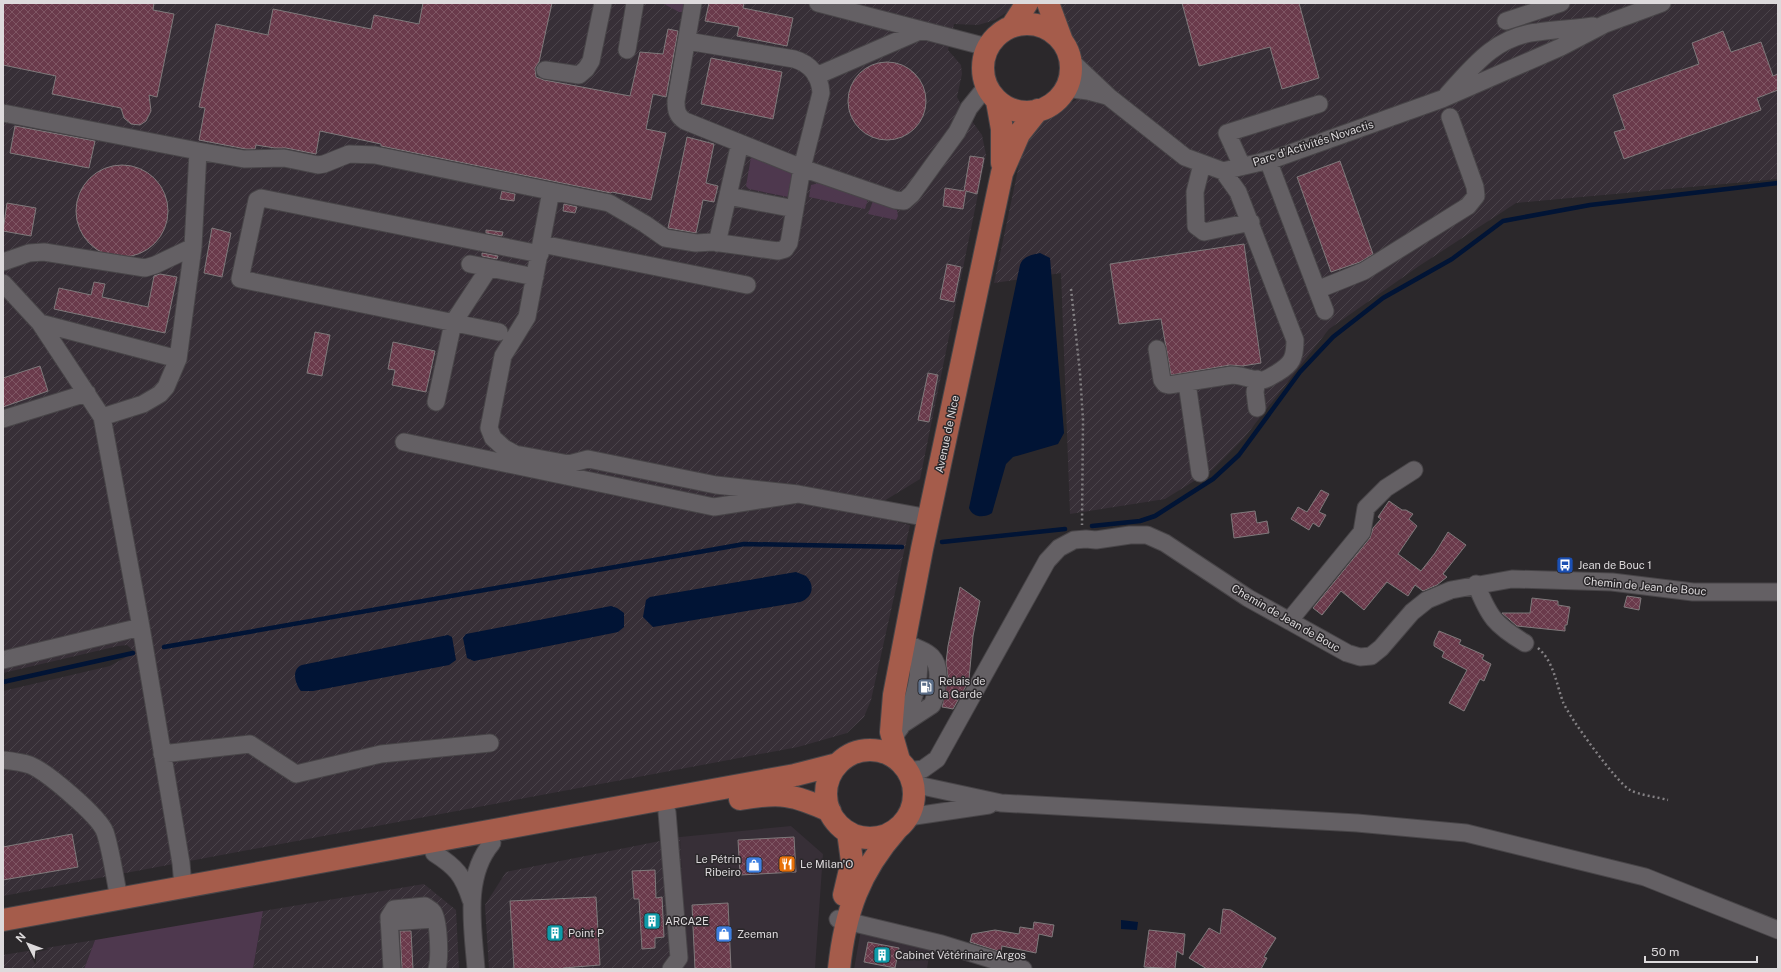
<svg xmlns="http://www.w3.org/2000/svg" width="1781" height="972" font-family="'Public Sans',sans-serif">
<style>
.built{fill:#372f37}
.industrial{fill:url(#industrial-furrows)}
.grass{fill:#4e384e}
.water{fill:#011435}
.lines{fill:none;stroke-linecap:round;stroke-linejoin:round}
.stream{stroke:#011435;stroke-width:4.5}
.building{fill:url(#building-cross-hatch);stroke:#7f797b}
.minor-casing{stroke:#484548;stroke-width:19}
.major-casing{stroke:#484548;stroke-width:24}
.path{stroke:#848184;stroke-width:2.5;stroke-dasharray:2 3;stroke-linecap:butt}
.minor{stroke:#646064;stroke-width:17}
.major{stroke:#a55c4b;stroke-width:22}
.labels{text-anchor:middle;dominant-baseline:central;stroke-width:3;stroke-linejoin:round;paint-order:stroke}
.street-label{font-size:11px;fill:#dddadc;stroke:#2b282b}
.poi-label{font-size:11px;fill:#dddadc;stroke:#2b282b;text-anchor:start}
</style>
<defs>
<pattern id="industrial-furrows" width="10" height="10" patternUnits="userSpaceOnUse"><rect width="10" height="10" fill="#372f37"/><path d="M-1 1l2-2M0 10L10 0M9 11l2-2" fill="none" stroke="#4a434a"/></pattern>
<pattern id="building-cross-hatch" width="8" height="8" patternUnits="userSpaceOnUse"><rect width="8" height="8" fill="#6a3a4b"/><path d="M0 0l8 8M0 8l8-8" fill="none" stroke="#7f5664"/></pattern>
</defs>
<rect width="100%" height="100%" fill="#2b282b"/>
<path class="built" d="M791,826L823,854L815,969H686L680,837Z
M861,929L931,944L927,969H854Z"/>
<path class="industrial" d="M3,3H1015L1007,12L995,20L978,25L954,24L948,50L961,65L962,74L957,97L966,113L982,135L986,155L920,479L884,501L881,518L910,525L871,700L864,717L847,733L798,747L3,896V691L110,666L135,652L127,645L118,646L3,673Z
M1055,3H1778V179L1516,203L1419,266L1329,329L1244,438L1212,470L1165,499L1070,514L1061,273L994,283L1023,146L1037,119L1076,100L1086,67L1075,53Z
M680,837L686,969H489L485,905L506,872Z
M424,884L456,910L459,969H253L263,911Z
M95,940L84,969H3V955Z"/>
<path class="grass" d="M662,3H688L686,12H679Z
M751,157L794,173L790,196L788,197L749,189L746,186Z
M820,181L868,199L865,209L809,197L811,185L819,183Z
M873,201L897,210L898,216L896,220L868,214Z
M263,911L253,969H84L95,940Z"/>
<path class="water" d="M1040,253L1050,258L1064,433L1058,444L1013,457L1006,464L992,513C984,518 973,518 969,508L1020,265C1023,256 1032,255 1040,253Z
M796,572L806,576C816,586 812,598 800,602L653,627L643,617L646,600L650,597Z
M611,606L617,608L624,613V627L618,632L474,661L467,658L463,638L466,634Z
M448,635L452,637L456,660L449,665L313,691H301C295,684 291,669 302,665Z
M1121,920L1138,922L1137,930L1121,929Z"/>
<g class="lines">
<path class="stream" d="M1092,526L1140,521L1155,516L1213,479L1239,455L1300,372L1333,337L1383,298L1452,259L1503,221L1590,205L1778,183
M942,542L1065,529
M164,647L744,544L902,547
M3,682L133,653"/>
</g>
<path class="building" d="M3,3H154L153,10L174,14L157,97L149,95L151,111L146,121L140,125L131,124L124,118L121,108L52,94L56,76L3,65Z
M423,3H552L539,62L535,68L536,77L544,80L630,96L640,52L663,54L668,29L678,31L666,97L653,94L646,129L666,133L651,200L612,192L611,193L381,146V144L320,131L316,154L286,148H275L256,145L255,149H246L199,140L205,108L199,107L216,24L268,35L273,9L371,29L374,15L419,24Z
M709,3H744L743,8L793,18L787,46L737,36L739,27L705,21Z
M1182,3H1299L1319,78L1282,89L1270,47L1199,66Z
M1723,31L1731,52L1761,42L1773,76L1778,74V90L1757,98L1761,110L1624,159L1614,132L1625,129L1613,95L1699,64L1692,43Z
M711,58L782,72L773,119L701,104Z
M848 101a39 39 0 1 1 78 0a39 39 0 1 1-78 0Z
M15,126L95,141L89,168L10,153Z
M687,137L714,144L706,183L718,186L714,202L703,200L696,233L668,228Z
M970,156L984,158L977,194L966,191L963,209L943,206L945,188L964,191Z
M1340,161L1373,254L1360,262L1331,272L1297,177Z
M76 211a46 46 0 1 1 92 0a46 46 0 1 1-92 0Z
M502,191L515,194L514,201L500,199Z
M7,203L36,208L31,236L3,231Z
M564,204L577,207L575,213L563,211Z
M212,228L231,233L222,277L204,273Z
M486,230L503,232L502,236L486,233Z
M1244,244L1261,363L1242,366L1230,365L1171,375L1161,319L1119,324L1110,264Z
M482,253L498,256L497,259L482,256Z
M947,264L961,267L954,302L940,299Z
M160,274L177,277L165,333L54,309L59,288L91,295L94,282L105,284L102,297L148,307L154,276Z
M315,332L330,335L322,376L307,373Z
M393,342L435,351L426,392L392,385L395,370L388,369Z
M40,366L48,391L3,407V378Z
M928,373L938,375L929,422L918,420Z
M1321,490L1329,494L1319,512L1326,515L1319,527L1313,523L1309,530L1291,519L1298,507L1307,512Z
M1389,501L1402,510H1406L1413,514L1409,519L1417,526L1398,554L1421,571L1435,553L1448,532L1466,545L1443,574L1447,577L1437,585L1423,591L1415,585L1408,596L1387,582L1364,610L1341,591L1322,615L1313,608L1370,538L1373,528L1381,519L1378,517Z
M1255,511L1257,523L1267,521L1269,533L1234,538L1231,514Z
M960,587L980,601L973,636L969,679H970L953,709L948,708L942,707L948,677L946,663L948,646Z
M1627,596L1641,598L1639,610L1624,607Z
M1532,598L1558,601V605L1570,607L1567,625H1565V631L1517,626L1502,613H1530Z
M1439,631L1461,640L1459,644L1484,655L1482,659L1491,664L1484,681L1480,679L1464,711L1449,703L1467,670L1442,657L1444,652L1434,646V642Z
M72,834L78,867L3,880V847Z
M794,837L796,872L740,875L738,840Z
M655,870L656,898L662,897L664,937L655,938V948L642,949L639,899H634L632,871Z
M596,897L600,965L563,968V969H514L510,901Z
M728,903L731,969H695L692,905Z
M1223,909L1231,910L1276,938L1264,957L1267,958L1261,969H1207L1189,958L1209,928L1220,934Z
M1034,922L1054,925L1052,937L1039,934L1036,953L1002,946L1001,952L970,942L972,934L995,930L1019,934L1020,927L1033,929Z
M1149,930L1185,934L1183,955L1177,951L1175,969L1144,967Z
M400,931H411L413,969H402Z
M868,942L899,948L895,968L864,962Z"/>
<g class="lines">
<g class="minor-casing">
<path id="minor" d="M693,3L676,101C676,110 677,116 685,121L802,168L895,200L904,201L912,194L957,132L969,108L986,87
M818,3L987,47
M1506,21L1561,3
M627,50L635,3
M1071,61L1109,97L1185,157L1223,171L1274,159L1442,99L1561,47L1605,24L1662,3
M545,70L579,75L586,69L591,61L603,3
M816,76L922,30
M1066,88L1088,91L1107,96
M1447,95C1473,66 1496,36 1538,32C1557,29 1573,29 1593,26
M3,113L198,151
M1268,160L1325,311
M1202,164L1195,192L1196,226L1204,232L1251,222
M1242,166L1227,133L1319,104
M551,191L527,317L503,356L489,428L493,438L504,448L515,454L569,464L588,459L716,485L798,494
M728,196L795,209
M717,243L740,143
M542,244L747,285
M3,262L29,253L44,252L145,268L155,265L193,247
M470,264L535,277
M3,283L40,323L102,417L141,627L181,863L183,886
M1317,290L1364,271L1468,206L1476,196L1475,187L1450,117
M40,323L178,359
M499,332L240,279L257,200L261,198L540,254
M1157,349L1162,380L1165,384L1169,385L1232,375C1242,375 1253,381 1263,380C1268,379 1273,375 1277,373C1292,364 1295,358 1295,340L1238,192L1223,171
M1257,379L1255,392L1257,408
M1187,383L1200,473
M436,402L453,323L489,268
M102,417L143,404L160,394L166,387L178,359L193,247L198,151L244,159L284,158L318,165L324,164L349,154L375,155L609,203L645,224L665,238L696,243L713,242L778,251L785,249L789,243L802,168L821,93C820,76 811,64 794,59L687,41
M3,419L87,393
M404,442L714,507L798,494L929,518
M1476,584C1489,617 1495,625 1525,643
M1289,621L1362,532L1366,508L1386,488L1414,470
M3,660L141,627
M903,724C913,703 925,669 915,647
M893,743L897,732L903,724L932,705C935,699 936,693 937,686C942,657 929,651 904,644
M162,754L250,744L296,774L381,754L490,743
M3,760C12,761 21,762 30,765C47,772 99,816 105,832C111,850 115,879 119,898
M908,771L923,769L937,759L1047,561L1059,548L1074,540L1086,539L1096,540L1130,535H1147L1165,543L1248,598L1347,653L1360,657L1371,656L1381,648L1412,612L1427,600L1451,590L1512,579L1612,582L1693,592H1778
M913,784L1001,803L1357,823L1466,833L1645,877L1778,930
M667,812L679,958L671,969
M908,817L989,805
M434,853C456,867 463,875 471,900
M838,919L942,944L1023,969
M389,922L435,919
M392,969L389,917L394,909L425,906C428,908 431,909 433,912C439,921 440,958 437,969
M476,969C473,928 463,877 492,843"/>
</g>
<g class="major-casing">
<path id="major" d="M1048,3L1062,41
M983 68a44 44 0 1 1 88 0a44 44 0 1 1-88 0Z
M1012,26L1027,3
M997,101L1002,129V163
M826 794a44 44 0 1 1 88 0a44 44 0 1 1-88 0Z
M899,760L891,732L894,695L922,549L1002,173L1019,134L1038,110
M740,799C780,792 793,794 830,811
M844,895L852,861L848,832
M3,920L795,775L838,764
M839,969C845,912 859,872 897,829"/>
</g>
<path class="path" d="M1071,289L1080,373L1083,420L1082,525
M1538,648C1554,662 1556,683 1563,702C1569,717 1617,783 1630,790C1639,795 1657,797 1668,800"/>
<use href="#minor" class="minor"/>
<use href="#major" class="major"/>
</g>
<defs>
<g id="bus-square" transform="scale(0.9)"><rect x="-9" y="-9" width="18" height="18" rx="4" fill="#1a4fb4" stroke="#2b282b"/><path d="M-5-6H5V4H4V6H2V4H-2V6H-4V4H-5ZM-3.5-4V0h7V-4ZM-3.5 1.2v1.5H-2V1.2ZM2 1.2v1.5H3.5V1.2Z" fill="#fff"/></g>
<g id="fuel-square" transform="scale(0.9)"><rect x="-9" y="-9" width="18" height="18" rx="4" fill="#5c6f8a" stroke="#2b282b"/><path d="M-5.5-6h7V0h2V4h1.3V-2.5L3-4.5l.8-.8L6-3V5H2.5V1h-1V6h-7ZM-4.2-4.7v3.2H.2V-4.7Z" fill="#fff"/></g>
<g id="restaurant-square" transform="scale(0.9)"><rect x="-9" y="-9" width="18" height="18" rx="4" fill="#e8710a" stroke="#2b282b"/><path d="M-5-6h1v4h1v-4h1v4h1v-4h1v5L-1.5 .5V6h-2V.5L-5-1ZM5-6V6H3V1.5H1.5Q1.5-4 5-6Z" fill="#fff"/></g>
<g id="shop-square" transform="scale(0.9)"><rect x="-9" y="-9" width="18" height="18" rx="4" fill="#3f7fe0" stroke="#2b282b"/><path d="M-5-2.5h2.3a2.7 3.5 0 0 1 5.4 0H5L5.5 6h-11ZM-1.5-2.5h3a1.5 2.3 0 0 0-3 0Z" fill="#fff"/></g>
<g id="building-square" transform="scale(0.9)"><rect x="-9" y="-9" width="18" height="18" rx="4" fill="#0f9aa8" stroke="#2b282b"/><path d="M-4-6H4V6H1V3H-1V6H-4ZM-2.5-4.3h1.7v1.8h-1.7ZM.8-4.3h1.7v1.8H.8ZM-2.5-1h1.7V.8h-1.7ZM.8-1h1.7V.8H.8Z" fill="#fff"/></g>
</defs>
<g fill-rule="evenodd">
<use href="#bus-square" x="1565" y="565"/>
<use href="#fuel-square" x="926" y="687"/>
<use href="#restaurant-square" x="787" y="864"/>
<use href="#shop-square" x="754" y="865"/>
<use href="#building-square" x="652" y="921"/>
<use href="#building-square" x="555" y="933"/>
<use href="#shop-square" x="724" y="934"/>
<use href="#building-square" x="882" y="955"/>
</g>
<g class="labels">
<g class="street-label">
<text transform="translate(1313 143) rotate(-18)">Parc d'Activités Novactis</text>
<text transform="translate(947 434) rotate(-78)">Avenue de Nice</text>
<text transform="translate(1645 586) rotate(5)">Chemin de Jean de Bouc</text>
<text transform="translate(1286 618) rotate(30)">Chemin de Jean de Bouc</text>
</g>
<g class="poi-label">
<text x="1578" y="565">Jean de Bouc 1</text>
<text x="939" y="681">Relais de<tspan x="939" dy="13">la Garde</tspan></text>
<text x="741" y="859" text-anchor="end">Le Pétrin<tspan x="741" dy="13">Ribeiro</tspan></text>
<text x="800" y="864">Le Milan'O</text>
<text x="665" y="921">ARCA2E</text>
<text x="568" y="933">Point P</text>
<text x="737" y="934">Zeeman</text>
<text x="895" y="955">Cabinet Vétérinaire Argos</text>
</g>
</g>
<rect width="1781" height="972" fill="none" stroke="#dddadc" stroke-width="8"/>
<g transform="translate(28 944) rotate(312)" stroke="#2b282b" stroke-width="3" paint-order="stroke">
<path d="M0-3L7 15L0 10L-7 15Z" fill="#dddadc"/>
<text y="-6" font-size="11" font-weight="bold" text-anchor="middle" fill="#dddadc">N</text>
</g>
<path d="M1645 956v6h112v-6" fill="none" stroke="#dddadc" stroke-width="2"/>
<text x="1651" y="956" font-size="12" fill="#dddadc" stroke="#2b282b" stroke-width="3" paint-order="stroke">50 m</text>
</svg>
